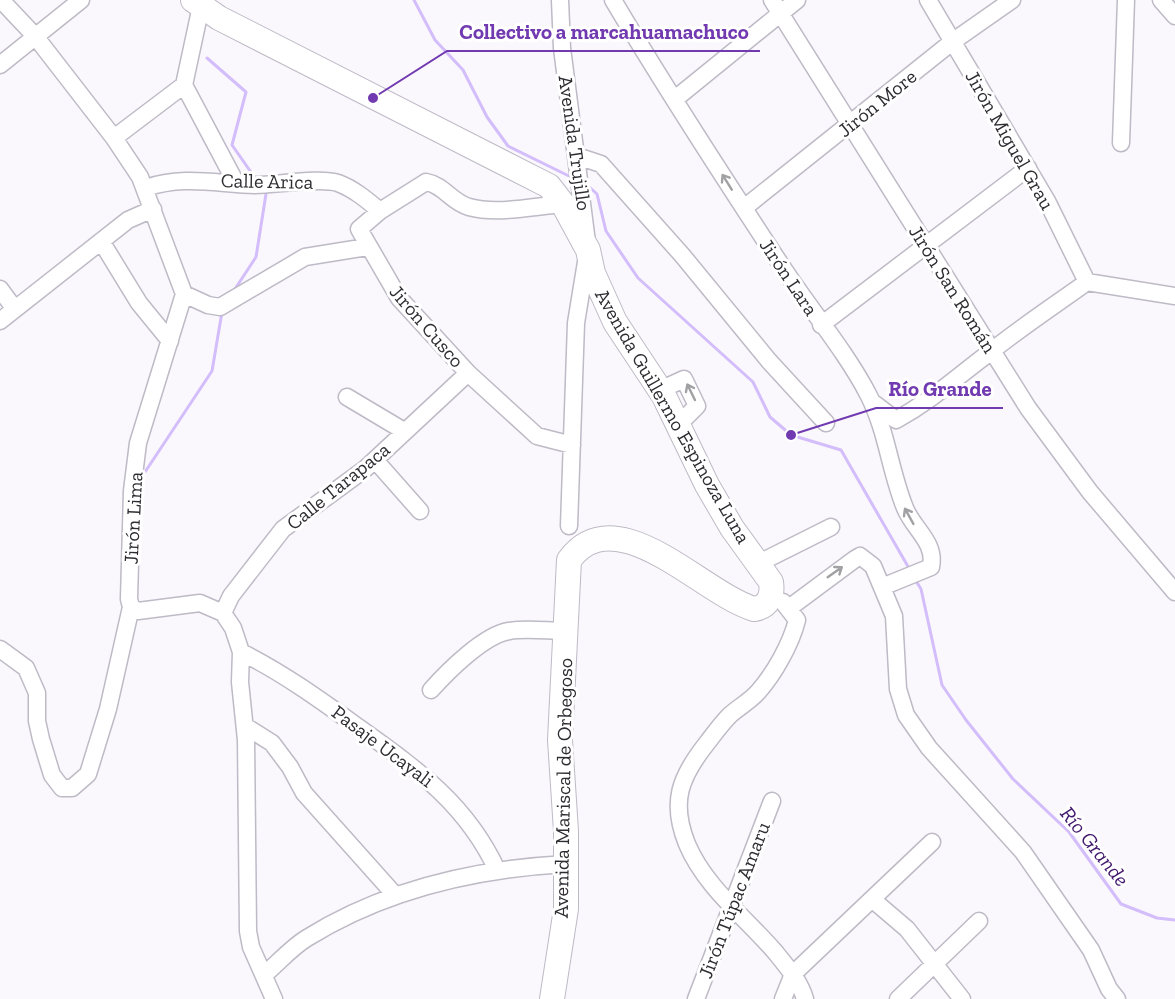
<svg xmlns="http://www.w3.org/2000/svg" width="1175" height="999" font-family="'Zilla Slab',serif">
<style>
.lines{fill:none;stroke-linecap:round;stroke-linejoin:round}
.stream{stroke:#d3bdfa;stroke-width:3}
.minor-casing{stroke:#bebac6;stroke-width:19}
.highway-casing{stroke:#bebac6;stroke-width:26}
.minor{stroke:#fff;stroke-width:16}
.highway{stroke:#fff;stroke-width:24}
.oneway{stroke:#a1a0a2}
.labels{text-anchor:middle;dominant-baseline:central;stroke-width:6;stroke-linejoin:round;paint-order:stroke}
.street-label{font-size:20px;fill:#2e2c31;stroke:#fff}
.water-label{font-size:21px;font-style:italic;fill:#41176d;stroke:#fff}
.leader{fill:none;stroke:#713ab0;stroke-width:2}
.callout-dot{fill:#713ab0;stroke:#fff;stroke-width:2}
.callout-label{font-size:21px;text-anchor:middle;font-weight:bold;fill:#713ab0;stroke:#fff;stroke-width:6;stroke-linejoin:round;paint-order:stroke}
</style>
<rect width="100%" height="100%" fill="#faf8fd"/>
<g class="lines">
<path class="stream" d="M414,0L435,40L463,70L487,117L508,146L573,178
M207,58L246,92L232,145L255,178
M587,185L597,194L606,231L638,278L753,382L770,417L791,435L841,450L910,570
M235,289L256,257L266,194
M145,472L212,371L222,312
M916,581L921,589L942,685L966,720L1013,779L1069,832L1121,904L1157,918L1175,920"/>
<g class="minor-casing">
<path id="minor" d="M1,0L35,36L114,138L140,177L184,294L138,443L132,491L129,599L131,607L138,611L200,603L223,613L233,628L241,652L240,682L246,740L248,931L251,947L274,999
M560,0L562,48L588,250L576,323L569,526
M613,0C667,91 725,180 783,268C810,309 847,353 869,396C887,432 890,471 905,508C914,530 936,542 931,567L882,587
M772,0L1028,408L1090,492L1175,592
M928,0L1047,201L1087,282
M1161,0L1175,16
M0,65L81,0
M184,85L236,183
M675,99L797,0
M114,138L184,85L201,6
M1121,143L1126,0
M577,156L601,164L682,255L769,361L826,423
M146,188C183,175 217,184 255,185C276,185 320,177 338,183C354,189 367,200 380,211
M563,204C534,206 498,215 469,207C451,202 444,185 426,182L380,211L359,229L399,298L468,373L537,436L572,445
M744,208L952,42L1012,0
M101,241L139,303L170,341
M1087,282L1175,296
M0,289L14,308
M184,294L208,305L220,307L305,257L367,247
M0,321L128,220L153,209
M821,325L1028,168
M660,390L684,379L697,406L678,425
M347,397L404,431
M875,404L896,420C934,399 959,375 993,350C1023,326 1055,305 1087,282
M375,460L420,511
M759,563L831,527
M783,602L797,620C791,644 774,674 758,692C750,701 739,707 730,715C721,724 714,734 707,743C680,777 670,802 687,844C705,887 746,918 776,953C787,967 800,981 805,999
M789,608L855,559L860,556L873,566L894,616L898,689L906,715L929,748L1023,852L1091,950L1109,989L1117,999
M223,613L231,596L283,529L365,469L468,373
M0,649L26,668L37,693V721L41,739L52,775L62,788H72L88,774L108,709L131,607
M241,652C283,673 319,699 358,727C415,768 466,803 497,870
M431,690C448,671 484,635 509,631C527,628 547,631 565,631
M245,726L272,743L290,767L304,793L395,895
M873,900L907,929L962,999
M265,974C279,962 292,947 307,938C386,889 474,869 566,864
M696,999L772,801
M783,999L793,974L932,842
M898,999L979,921"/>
</g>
<g class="highway-casing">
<path id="highway" d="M193,0L219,18L549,186L563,204L588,250L593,273L615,322L664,396L707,485L732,528L771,582C773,595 769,607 754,609C701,593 617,496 569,560L560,740L566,831V909L552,999"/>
</g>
<use href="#minor" class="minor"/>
<use href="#highway" class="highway"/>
</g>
<defs><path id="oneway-shaft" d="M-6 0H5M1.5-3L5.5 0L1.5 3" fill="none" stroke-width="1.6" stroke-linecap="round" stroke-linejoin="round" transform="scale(1.5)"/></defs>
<g class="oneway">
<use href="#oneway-shaft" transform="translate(727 182) rotate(-122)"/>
<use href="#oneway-shaft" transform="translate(691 392) rotate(-116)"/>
<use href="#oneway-shaft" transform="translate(909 516) rotate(-119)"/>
<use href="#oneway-shaft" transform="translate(835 572) rotate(-35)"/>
</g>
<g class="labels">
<g class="street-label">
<text transform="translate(877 103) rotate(-39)">Jirón More</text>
<text transform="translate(1010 140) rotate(60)">Jirón Miguel Grau</text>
<text transform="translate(575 143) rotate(82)">Avenida Trujillo</text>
<text transform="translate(267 181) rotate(1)">Calle Arica</text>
<text transform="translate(789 277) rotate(56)">Jirón Lara</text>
<text transform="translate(953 289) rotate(58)">Jirón San Román</text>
<text transform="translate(427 326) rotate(49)">Jirón Cusco</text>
<text transform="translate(673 416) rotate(60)">Avenida Guillermo Espinoza Luna</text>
<text transform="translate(338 486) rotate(-39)">Calle Tarapaca</text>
<text transform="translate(133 518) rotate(-87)">Jirón Lima</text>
<text transform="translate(383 746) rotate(37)">Pasaje Ucayali</text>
<text transform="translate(563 788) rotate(-89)">Avenida Mariscal de Orbegoso</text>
<text transform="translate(734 900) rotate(-69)">Jirón Túpac Amaru</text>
</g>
<g class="water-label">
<text transform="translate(1095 846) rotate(51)">Río Grande</text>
</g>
</g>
<path class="leader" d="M373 98L447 51H760M791 435L876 408H1003"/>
<g class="callout-dot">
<circle cx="373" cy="98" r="6"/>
<circle cx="791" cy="435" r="6"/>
</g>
<g class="callout-label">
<text x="604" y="39">Collectivo a marcahuamachuco</text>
<text x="940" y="396">Río Grande</text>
</g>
</svg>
